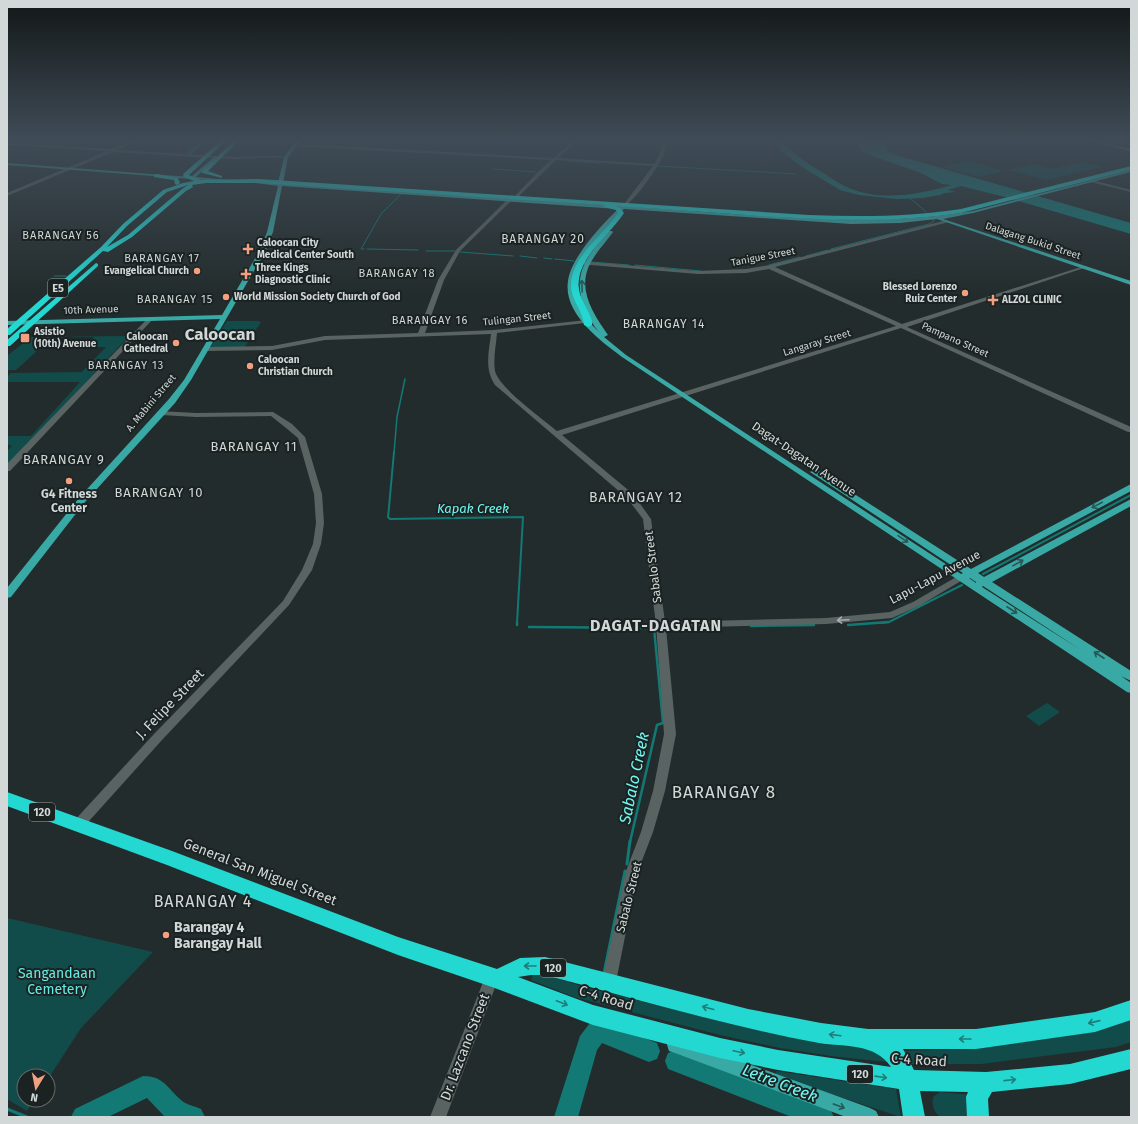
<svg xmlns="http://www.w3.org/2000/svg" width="1138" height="1124" font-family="'Fira Sans',sans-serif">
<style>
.green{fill:#124c4a}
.water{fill:#127975}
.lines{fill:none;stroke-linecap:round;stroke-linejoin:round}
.stream-far4{stroke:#127975;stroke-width:1}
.stream-far3{stroke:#127975;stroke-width:1.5}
.stream-far2{stroke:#127975;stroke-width:2}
.stream-far1{stroke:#127975;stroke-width:2.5}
.stream{stroke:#127975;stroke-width:3}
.river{fill:#127975;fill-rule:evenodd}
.minor{fill:#596362;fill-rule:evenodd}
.major{fill:#39a9a5;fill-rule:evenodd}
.highway{fill:#24d8d2;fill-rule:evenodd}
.oneway{stroke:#265856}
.oneway2{stroke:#a8aeae}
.oneway3{stroke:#1f7d7a}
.poi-dot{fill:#f3a081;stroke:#1a2222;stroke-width:1.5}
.labels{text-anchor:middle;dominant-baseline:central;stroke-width:4;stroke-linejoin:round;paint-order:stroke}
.far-street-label{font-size:10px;fill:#d2d7d7;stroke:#1a2222}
.far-poi-label{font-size:10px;font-weight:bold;fill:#d2d7d7;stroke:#1a2222;text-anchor:start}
.far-neighbourhood-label{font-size:11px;letter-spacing:1px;fill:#d2d7d7;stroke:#1a2222}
.shield{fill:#1a2222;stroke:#9ba1a1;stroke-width:1}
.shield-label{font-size:11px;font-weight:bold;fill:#d2d7d7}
.far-quarter-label{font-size:12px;letter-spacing:1px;fill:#d2d7d7;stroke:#1a2222}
.street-label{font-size:12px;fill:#d2d7d7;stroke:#1a2222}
.poi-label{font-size:12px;font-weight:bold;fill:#d2d7d7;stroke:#1a2222}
.neighbourhood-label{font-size:13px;letter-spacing:1px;fill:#d2d7d7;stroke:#1a2222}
.water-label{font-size:13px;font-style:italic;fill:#74f6f0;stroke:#1a2222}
.quarter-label{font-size:14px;letter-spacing:1px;fill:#d2d7d7;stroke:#1a2222}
.near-street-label{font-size:14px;fill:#d2d7d7;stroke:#1a2222}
.near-poi-label{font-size:14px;font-weight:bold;fill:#d2d7d7;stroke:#1a2222;text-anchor:start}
.near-park-label{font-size:14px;fill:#65e9e3;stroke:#1a2222}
.district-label{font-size:16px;font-weight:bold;letter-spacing:1px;fill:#d2d7d7;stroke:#1a2222}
.near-water-label{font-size:16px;font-style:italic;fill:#74f6f0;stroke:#1a2222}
.near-neighbourhood-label{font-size:16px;letter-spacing:1px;fill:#d2d7d7;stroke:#1a2222}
.far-town-label{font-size:17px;font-weight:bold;fill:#d2d7d7;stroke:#1a2222}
.near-quarter-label{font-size:17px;letter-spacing:1px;fill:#d2d7d7;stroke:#1a2222}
</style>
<rect width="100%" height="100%" fill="#232c2c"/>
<path class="green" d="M968,161L1004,171L979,177L943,167Z
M1083,162L1102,167L1047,180L1008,170L1034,164L1053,169Z
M227,321H258L261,322L244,348H210Z
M79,336L51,338L16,370H7V356L31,337L129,336L7,467V451L12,446L7,444V436H31L80,382H7V377L11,373L82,372L106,347H89L93,342H90L95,336Z
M1047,703L1060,712L1039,726L1026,716Z
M7,918L153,952L81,1028L48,1079V1076H24V1100H34L27,1111L7,1099Z
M534,971L584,987L720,1021L828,1044L900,1051L974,1049L1103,1029L1131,1020V1042L1116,1047L981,1064H905L831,1056L780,1048L720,1035L574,997L531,980Z
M776,1071L896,1089L901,1117L776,1076Z
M940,1092L972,1095V1117H940C933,1111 932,1106 933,1097Z"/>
<path class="water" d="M770,138H779C794,154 806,163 825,174C833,179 841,185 849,188C882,202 920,194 952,185L942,184L921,173L870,155L863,152L857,144L866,138H908L888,144L885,145L887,150L896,155L1131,223V234L1005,197L961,186L948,190L956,192L945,193H942L944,194L923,198L897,199L859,195L840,190L802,167L780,150Z"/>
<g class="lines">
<path class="stream-far4" d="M568,161L600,163
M657,166L796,174
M492,169L536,172
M909,197L926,212
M364,249H361L381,214L401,194
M367,249L418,250
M831,249L929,224L934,221L933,219
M426,251H455
M460,252L513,256
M520,256L537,258
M806,256L828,250
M544,258L552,259
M555,259L574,261
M591,262L629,265
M635,265L701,271
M769,265L800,257
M54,276H66"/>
<path class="stream-far3" d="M394,453L397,417L405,379"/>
<path class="stream-far2" d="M389,507L394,452
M389,508L388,517L390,519L523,517L517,623
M983,574L1131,495
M881,623L889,622L962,585"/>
<path class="stream-far1" d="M517,625V622
M848,625L889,622
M751,626L814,625
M529,627L658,628
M630,842L657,725L663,723L654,628"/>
<path class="stream" d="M627,864L630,841
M604,973L625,871
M598,1024V1031
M7,1109L27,1117"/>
<path class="river" d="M204,138H209C205,143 193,151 191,155H187L188,150L196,146Z
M598,1020L657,1043L660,1051L657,1059L649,1062L602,1043L597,1050L578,1117H554L580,1036L590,1023Z
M676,1050L830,1109L834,1117H792L668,1069L665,1061L668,1053Z
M143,1076C164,1076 167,1088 181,1100C186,1105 195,1106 201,1109L205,1117H165L147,1098L108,1117H71L75,1109Z"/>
<path class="minor" d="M138,138H144L117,150L233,157L286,156L288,157L233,159L113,152L7,196V193L107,151L7,145V143L112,149Z
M577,138H581L558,158L655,164L663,145L662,138H666C666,144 666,149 664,154C659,166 636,199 626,205L624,204L653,166L556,160L517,198L515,196L538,172L551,160L291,146L321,145L554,158Z
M1092,180L1131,190V192L1091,182Z
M508,199L512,200L460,251L444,280L425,333L494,330L587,320L588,321L585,323L497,333C496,346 493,359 495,371C499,388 543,419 557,431L896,326L769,269L746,273L698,274L579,264L577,263V261L698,271L746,269L770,265L947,220L949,222L775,267L902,324L1084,266V268L907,327L1131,427V432H1128L901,328L562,435L633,494L651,519L665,622L826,618L890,612L913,602L958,576H964L966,578L919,606L892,618L826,624L666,628L676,734L665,791L653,832L638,871L616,982L614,987L609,989L604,987L602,982L626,871L641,832L653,791L664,734L656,625L643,519L627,498L495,385C484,369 489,351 491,334L325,340L272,350L205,351L202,349L205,347L272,346L325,336L418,333L438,280L456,250Z
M148,318L153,319L10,471H7V464Z
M158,411L196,413L273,412L292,424L305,437L322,494L324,523L321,544L312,570L289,605L162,740L81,830L77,831L73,830L71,826L73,822L154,734L283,601L302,570L313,544L316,523L314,494L298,438L286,428L271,416L196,417L161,415L157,413Z
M492,970L497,972L499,977L446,1117H430L487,972Z"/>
<path class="major" d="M299,138H303L288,157L283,183L621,206L625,204L627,205L626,206C678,210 730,214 782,217C846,220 909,222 973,211L1131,170V172L973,213L943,219L1131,281V285L937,219L900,223L851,224L624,209C615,218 607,227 599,237C569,272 562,297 599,332C583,313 573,286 585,263C591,251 600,241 608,231H612L613,232C606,242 597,251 591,262C576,288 593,314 608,335L604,337L626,355L961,574L963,573L810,472L814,469L817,470L971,569L1131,484V491L978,573L984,577L1131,499V506L992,582L1131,671V681L1121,676L1131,683V693L1127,692L622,357C599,340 563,313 568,281C571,257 602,225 618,209L282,186L273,232L266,250L191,380L175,403L85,502L11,597L7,598V588L79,498L169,399L184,380L220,319L7,325V321L222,315L260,250L267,232L278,186L256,183L258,182L278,183L284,157ZM969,578H970L976,582V583ZM983,586L1081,650L982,587Z
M1074,138H1083L1131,149V151Z
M215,156L218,157L196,177L230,180L232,182L7,165V163L191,177Z
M675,1037L870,1108L876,1111L879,1117H846L675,1053L669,1051L667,1045L669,1039Z"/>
<path class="highway" d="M224,138H229L189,175L201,180L259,179L809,215C860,217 910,217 961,209L1131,166V170L961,213C894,223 826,220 759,216C710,212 662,209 614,206L620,208L624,213C609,236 575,259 579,289C580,300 589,310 592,321V325L588,327L584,325C583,311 572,301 571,287C570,257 603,236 618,213L616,210L605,207L604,205L259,183H206L192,185L193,187L186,191L132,237L108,252L103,251L10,335H7V329L101,247L123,224L163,190L183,183L194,181L184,177L183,174ZM188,185L182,189L128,235L107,247L127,226L167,192Z
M237,138H242L208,171L222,176V178L202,173V171Z
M156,174L178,178L180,183L177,185L175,184L174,180L154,177V175Z
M96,263L98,264V266L10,346H7V340Z
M7,792L172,851L398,937L497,969L520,958L545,957L748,1009L821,1023L868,1029H976L1095,1012L1131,1000V1020L1095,1032L976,1049H903L914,1070L986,1072L1070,1064L1131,1049V1069L1070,1084L992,1092L988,1099L989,1117H967L966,1097L968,1092L920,1091L925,1117H903L899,1089L778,1070L720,1058L593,1025L492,987L398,955L167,865L7,806ZM531,975H545C636,999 727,1026 819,1043C845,1047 875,1043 891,1067L778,1050L720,1038L593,1005L518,977Z"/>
</g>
<defs><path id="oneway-shaft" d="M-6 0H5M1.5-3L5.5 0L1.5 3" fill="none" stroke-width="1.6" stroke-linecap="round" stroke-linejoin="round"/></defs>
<g class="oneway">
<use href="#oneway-shaft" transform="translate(582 286) rotate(-92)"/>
<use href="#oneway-shaft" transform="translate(1097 505) rotate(152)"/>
<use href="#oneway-shaft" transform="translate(903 539) rotate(34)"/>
<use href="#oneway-shaft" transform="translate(1018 563) rotate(-29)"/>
<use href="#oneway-shaft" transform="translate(1012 610) rotate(33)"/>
<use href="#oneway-shaft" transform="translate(1099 655) rotate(-147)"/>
<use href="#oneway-shaft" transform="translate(839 1106) rotate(20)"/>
</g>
<use class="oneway2" href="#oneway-shaft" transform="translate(843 620) rotate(177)"/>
<g class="oneway3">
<use href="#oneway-shaft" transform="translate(530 966) rotate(-180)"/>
<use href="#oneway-shaft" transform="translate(562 1003) rotate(21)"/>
<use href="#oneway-shaft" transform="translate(708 1008) rotate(-165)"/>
<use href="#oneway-shaft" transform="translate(1094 1022) rotate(167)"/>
<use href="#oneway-shaft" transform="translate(835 1035) rotate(-173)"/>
<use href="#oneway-shaft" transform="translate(965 1039) rotate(180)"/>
<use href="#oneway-shaft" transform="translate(739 1052) rotate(12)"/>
<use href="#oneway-shaft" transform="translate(881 1077) rotate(8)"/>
<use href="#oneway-shaft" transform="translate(1010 1080) rotate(-6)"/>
</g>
<linearGradient id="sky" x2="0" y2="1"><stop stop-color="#131818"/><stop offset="0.47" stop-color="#3f4b56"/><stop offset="1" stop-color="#3f4b56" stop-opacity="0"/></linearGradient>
<rect width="1138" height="296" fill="url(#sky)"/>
<g class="poi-dot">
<path d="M246 243h4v4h4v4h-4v4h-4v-4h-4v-4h4z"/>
<circle cx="197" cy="271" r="4"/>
<path d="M244 268h4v4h4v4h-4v4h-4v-4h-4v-4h4z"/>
<circle cx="965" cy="293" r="4"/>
<circle cx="226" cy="297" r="4"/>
<path d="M991 294h4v4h4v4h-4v4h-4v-4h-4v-4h4z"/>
<rect x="20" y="333" width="10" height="10" rx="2"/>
<circle cx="176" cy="343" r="4"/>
<circle cx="250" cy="366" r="4"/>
<circle cx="69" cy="481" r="4"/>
<circle cx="166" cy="935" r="4"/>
</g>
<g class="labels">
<g class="far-street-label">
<text transform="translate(1033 241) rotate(18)">Dalagang Bukid Street</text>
<text transform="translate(763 257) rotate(-11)">Tanigue Street</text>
<text transform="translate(91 310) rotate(-2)">10th Avenue</text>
<text transform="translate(517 319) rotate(-6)">Tulingan Street</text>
<text transform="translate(955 340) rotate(24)">Pampano Street</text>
<text transform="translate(817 343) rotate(-17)">Langaray Street</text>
<text transform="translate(151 403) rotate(-50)">A. Mabini Street</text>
</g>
<g class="far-poi-label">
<text x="257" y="243">Caloocan City<tspan x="257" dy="12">Medical Center South</tspan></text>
<text x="255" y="268">Three Kings<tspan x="255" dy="12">Diagnostic Clinic</tspan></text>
<text x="189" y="271" text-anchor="end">Evangelical Church</text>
<text x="957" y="287" text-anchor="end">Blessed Lorenzo<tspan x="957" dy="12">Ruiz Center</tspan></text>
<text x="234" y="297">World Mission Society Church of God</text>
<text x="1002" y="300">ALZOL CLINIC</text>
<text x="34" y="332">Asistio<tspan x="34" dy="12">(10th) Avenue</tspan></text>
<text x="168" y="337" text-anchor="end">Caloocan<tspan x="168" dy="12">Cathedral</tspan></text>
<text x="258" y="360">Caloocan<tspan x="258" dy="12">Christian Church</tspan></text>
</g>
<g class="far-neighbourhood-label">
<text x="61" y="235">BARANGAY 56</text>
<text x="162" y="258">BARANGAY 17</text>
<text x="397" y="273">BARANGAY 18</text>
<text x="175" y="299">BARANGAY 15</text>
<text x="430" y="320">BARANGAY 16</text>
<text x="126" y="365">BARANGAY 13</text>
</g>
<g class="shield">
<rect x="48" y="279" width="20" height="18" rx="3"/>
<rect x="29" y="803" width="26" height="18" rx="3"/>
<rect x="540" y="959" width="26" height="18" rx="3"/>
<rect x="847" y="1065" width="26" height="18" rx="3"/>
</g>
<g class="shield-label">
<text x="58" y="288">E5</text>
<text x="42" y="812">120</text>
<text x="553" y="968">120</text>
<text x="860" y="1074">120</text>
</g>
<g class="far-quarter-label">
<text x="543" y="239">BARANGAY 20</text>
<text x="664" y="324">BARANGAY 14</text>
</g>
<g class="street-label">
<text transform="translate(804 459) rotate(34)">Dagat-Dagatan Avenue</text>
<text transform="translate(653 567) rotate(-97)">Sabalo Street</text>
<text transform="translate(935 577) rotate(-28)">Lapu-Lapu Avenue</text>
<text transform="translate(629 897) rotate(-76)">Sabalo Street</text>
</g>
<g class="poi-label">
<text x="69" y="494">G4 Fitness<tspan x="69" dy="14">Center</tspan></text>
</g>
<g class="neighbourhood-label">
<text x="254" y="446">BARANGAY 11</text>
<text x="64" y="459">BARANGAY 9</text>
<text x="159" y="492">BARANGAY 10</text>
</g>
<g class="water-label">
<text x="473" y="508">Kapak Creek</text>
</g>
<g class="quarter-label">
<text x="636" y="497">BARANGAY 12</text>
</g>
<g class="near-street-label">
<text transform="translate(170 704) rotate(-46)">J. Felipe Street</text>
<text transform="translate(260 872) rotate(21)">General San Miguel Street</text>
<text transform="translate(606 998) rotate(17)">C-4 Road</text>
<text transform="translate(465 1047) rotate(-69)">Dr. Lazcano Street</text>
<text transform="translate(919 1060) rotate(4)">C-4 Road</text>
</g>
<g class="near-poi-label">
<text x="174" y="927">Barangay 4<tspan x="174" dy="16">Barangay Hall</tspan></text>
</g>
<g class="near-park-label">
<text x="57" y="973">Sangandaan<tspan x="57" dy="16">Cemetery</tspan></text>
</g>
<g class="district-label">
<text x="656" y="625">DAGAT-DAGATAN</text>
</g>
<g class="near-water-label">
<text transform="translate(634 778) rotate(-78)">Sabalo Creek</text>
<text transform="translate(780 1083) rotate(21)">Letre Creek</text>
</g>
<g class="near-neighbourhood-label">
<text x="203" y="901">BARANGAY 4</text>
</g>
<g class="far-town-label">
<text x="220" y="334">Caloocan</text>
</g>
<g class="near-quarter-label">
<text x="724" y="792">BARANGAY 8</text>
</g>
</g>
<rect width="1138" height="1124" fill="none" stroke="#d2d7d7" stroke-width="16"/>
<g transform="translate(36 1088) rotate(190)"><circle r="19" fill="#1a2222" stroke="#646a6a"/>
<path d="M0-3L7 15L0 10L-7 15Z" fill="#f3a081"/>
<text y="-6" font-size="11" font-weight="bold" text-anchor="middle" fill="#d2d7d7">N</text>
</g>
</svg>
